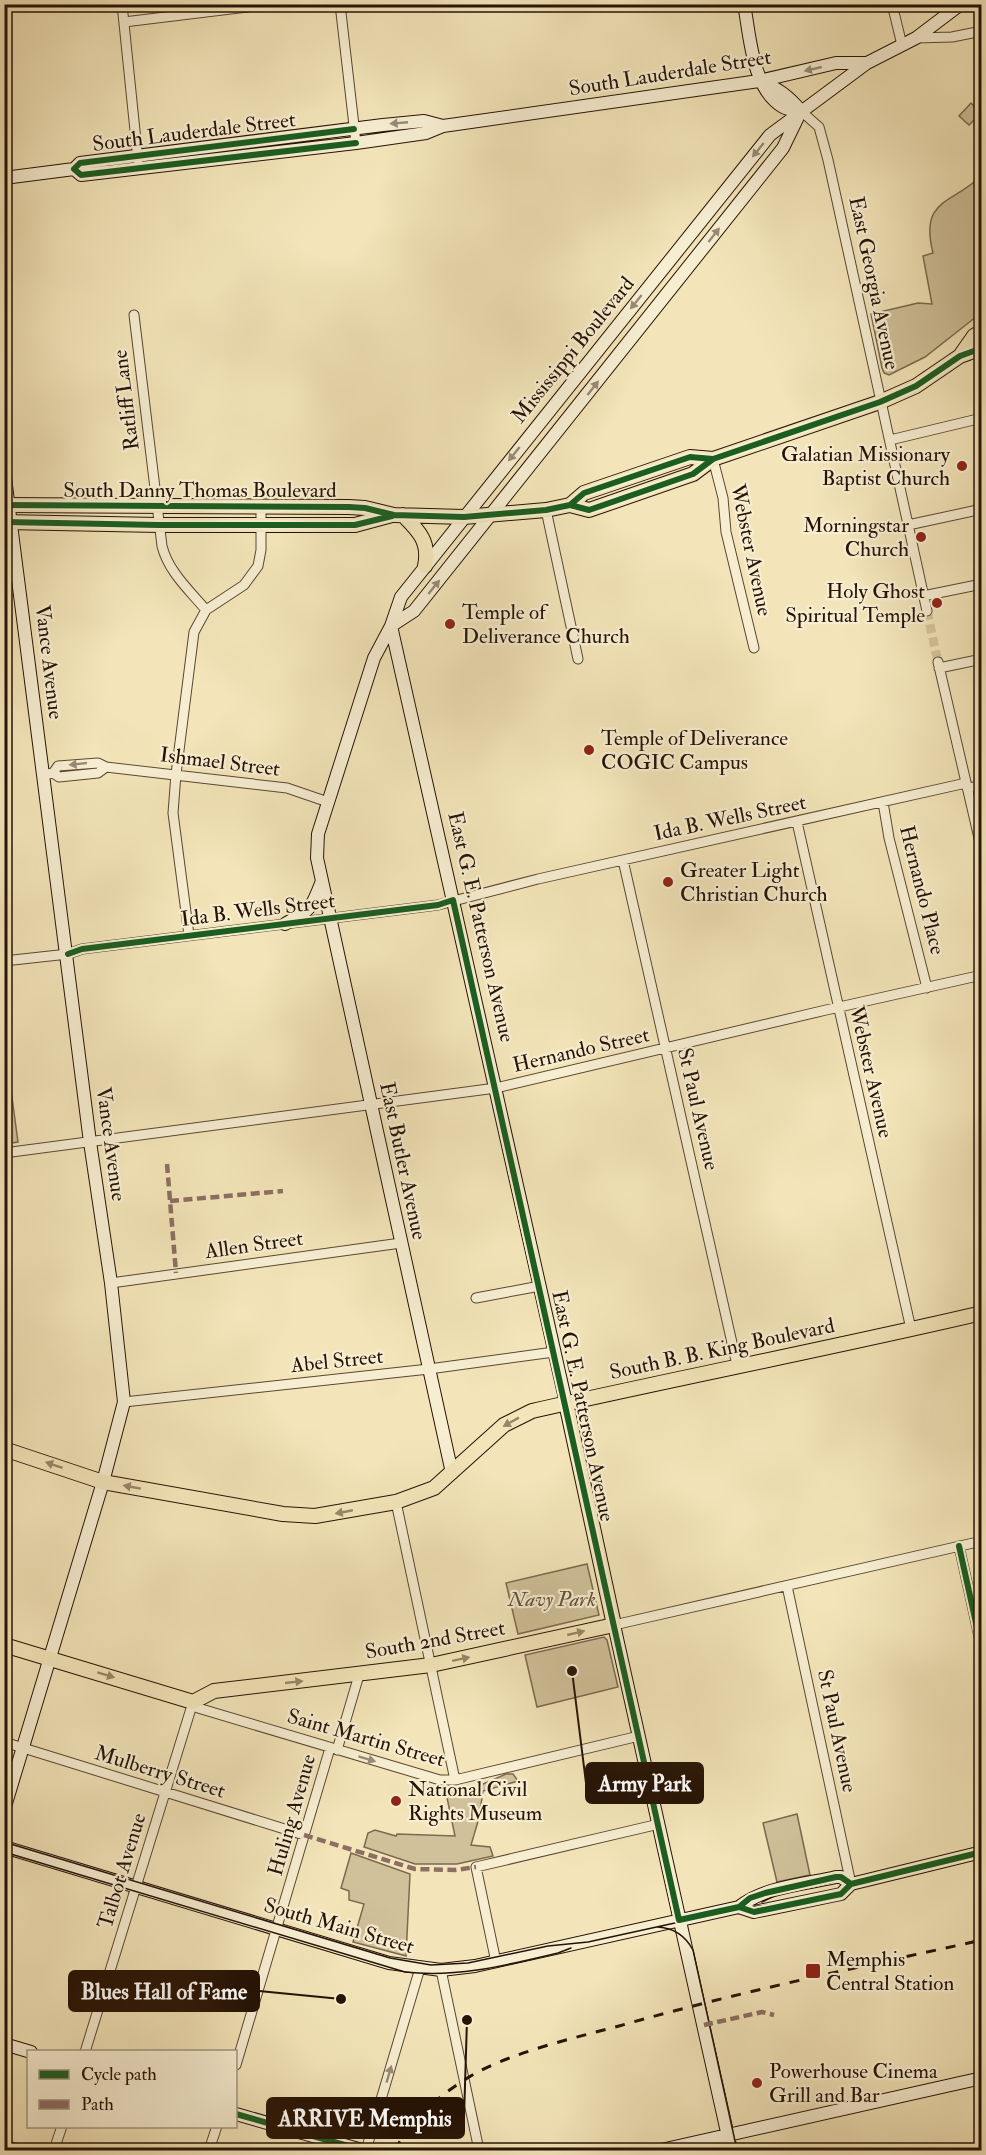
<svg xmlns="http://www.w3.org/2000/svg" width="986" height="2155" font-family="'IM FELL Double Pica',serif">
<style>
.green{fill:#d0c19a;stroke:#7b6a50;stroke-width:1.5}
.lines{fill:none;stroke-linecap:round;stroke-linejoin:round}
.street-tunnel{stroke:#d4c69e;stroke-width:9;stroke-dasharray:9 4.5;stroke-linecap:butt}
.street-casing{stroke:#594832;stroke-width:11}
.secondary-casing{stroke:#261305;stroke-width:14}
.primary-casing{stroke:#261305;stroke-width:16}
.street{stroke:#f7eed2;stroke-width:9}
.secondary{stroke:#f7eed2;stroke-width:12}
.primary{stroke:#f3e5b9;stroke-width:14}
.tram{stroke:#261305;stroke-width:1.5}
.rail{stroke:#261305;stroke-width:3;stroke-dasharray:10 10;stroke-linecap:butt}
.quiet{stroke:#8d6e63;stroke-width:4.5;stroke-dasharray:9 4.5;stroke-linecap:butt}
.cycleway-casing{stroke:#f7eed2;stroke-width:10}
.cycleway{stroke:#1b5e20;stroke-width:6}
.oneway{fill:#998b76}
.oneway2{fill:#978668}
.poi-dot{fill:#8f2418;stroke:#f7eed2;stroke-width:2}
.labels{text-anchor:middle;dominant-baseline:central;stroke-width:4.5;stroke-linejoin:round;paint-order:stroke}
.street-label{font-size:21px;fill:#261305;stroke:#f7eed2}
.poi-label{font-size:21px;fill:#261305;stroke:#f7eed2;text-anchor:start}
.park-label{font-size:21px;font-style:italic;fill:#625039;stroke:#f7eed2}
.leader{fill:none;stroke:#261305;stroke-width:2}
.callout-dot{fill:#261305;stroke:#f7eed2;stroke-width:2}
.callout{fill:#261305;stroke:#261305;stroke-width:2}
.callout-label{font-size:22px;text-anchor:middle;font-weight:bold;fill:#fff}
</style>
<rect width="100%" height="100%" fill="#f3e5b9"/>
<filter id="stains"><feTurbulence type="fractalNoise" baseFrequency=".00333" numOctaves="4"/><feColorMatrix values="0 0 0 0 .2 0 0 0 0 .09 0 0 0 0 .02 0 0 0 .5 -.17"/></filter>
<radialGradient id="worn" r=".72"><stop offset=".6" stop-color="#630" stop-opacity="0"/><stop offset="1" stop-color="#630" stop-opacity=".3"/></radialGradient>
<path class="green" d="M971,103L981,113L969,125L959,116Z
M981,176V313L925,357L889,375L884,373L882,368L871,314L918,303L932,304L923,256L933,253C919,198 953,204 981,176Z
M9,1075L18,1142L5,1144V1076Z
M587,1564L599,1615L518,1634L506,1583Z
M604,1637L607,1640L618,1687L537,1707L525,1655Z
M506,1774H513L518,1781L483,1791L479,1818L471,1845L490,1847L493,1856L457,1864H415L364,1847L368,1833L375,1830L396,1836L397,1834L455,1836L446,1793L467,1791Z
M797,1814L810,1875L777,1882L763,1823Z
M351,1853L410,1874L406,1956L353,1942L364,1904L349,1900V1891L341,1888Z"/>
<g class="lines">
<path class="street-tunnel" d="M927,611L938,662"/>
<g class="street-casing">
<path id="street" d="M122,4L138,160
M340,4L356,143
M892,4L902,45
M975,4L982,10
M124,22L273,4
M916,38L952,37L982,31
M801,111L819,127L828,160L927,611
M134,315L162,546C168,571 189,590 206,610
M890,440L982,418
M713,459L723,498L726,532L754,648
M546,510L578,659
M908,525L982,509
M923,596L977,585
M938,662L982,851
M939,668L982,659
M53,773L59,777L98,773L106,767
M44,775L53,773L58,766L98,763L106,767L287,788L328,802
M967,788L982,786
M883,802L889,838L927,988
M797,822L911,1329
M623,860L737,1365
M189,935L173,813L176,774L194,632L206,610L244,585L258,566L261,550V507
M4,961L68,954L82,949L438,905L538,879L966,783
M4,1153L496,1088L826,1010L982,975
M111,1283L401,1243
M476,1298L540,1286
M124,1402L429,1369L554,1352
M396,1502L455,1780
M959,1546L982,1650
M787,1586L851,1884
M614,1625L982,1541
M193,1702L198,1708L440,1780H455L639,1736
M4,1742L304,1835
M337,1750L359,1675
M496,1962L476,1867L659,1824
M441,1970L479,2150
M85,2052L193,1702
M236,2065L330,1748
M4,2145L24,2150
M54,2150L62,2126
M209,2150L217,2126
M366,2150L420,1968"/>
</g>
<g class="secondary-casing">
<path id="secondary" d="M744,4C750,36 752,89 783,107C787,110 795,110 801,111
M760,81C778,88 789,97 801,111
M74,169L81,175L356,143L426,133L443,126L759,81L836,63H867
M4,178L74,169L80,163L383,125L424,121L443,126
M4,470L90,1142L111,1283L124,1402L103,1482L4,1810
M391,626L566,1403
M391,626L414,611L783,148L799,115
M285,924C311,909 311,910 322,881
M452,1473L317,858L318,834L374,658L391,626L401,597L770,135L867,63L916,38L961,4
M614,1625L731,2150
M4,1847L389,1963L441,1970L475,1966L739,1907C763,1887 806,1884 836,1877H841L851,1884
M739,1907L754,1912L841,1894L851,1884L982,1852
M4,2044L31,2052
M236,2114L362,2150
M661,2150L982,2078"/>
</g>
<g class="primary-casing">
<path id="primary" d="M960,356L974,336L982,331
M4,505L349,507L365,508L394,515L464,517L546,510L570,505L589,510L693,474L713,459L880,402L916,386L960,356L982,348
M570,505L584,493L690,457L713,459
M403,515C419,531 430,542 425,566
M4,522L159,525H355L392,515
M4,1449L103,1482L283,1514L315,1516L396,1502L434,1488L504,1425L532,1411C682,1377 832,1348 982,1313
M4,1645L193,1702L214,1691L431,1665L614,1625L566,1403"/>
</g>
<use href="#street" class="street"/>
<use href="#secondary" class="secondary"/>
<use href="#primary" class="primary"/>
<path class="tram" d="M4,1842L390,1958L431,1965L468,1963L548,1946L588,1942L748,1907L780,1904L836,1891
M4,1852L405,1972C458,1978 507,1965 558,1953L571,1948
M762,1902L778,1894L833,1882
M658,1927C674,1928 686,1937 693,1950L737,2150"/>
<path class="rail" d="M395,2150C412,2118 444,2091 476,2073C517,2051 574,2038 619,2026C738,1992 860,1967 982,1940"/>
<path class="quiet" d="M167,1164L176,1273
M170,1201L283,1191
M304,1835L415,1869L455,1870L476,1867
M704,2025L762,2012L774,2015"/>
<g class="cycleway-casing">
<path id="cycleway" d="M354,129L80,163L74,169L81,175L356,143
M4,505L349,507L365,508L394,515L464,517L546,510L570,505L589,510L693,474L713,459L880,402L916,386L960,356L982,348
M570,505L584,493L690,457L713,459
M4,522L159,525H355L392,516
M68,954L82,949L438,905L453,900L679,1920L739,1907L750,1898L765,1893L836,1877H841L851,1884
M959,1546L982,1650
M739,1907L754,1912L841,1894L851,1884L982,1852
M236,2114L362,2150"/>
</g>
<use href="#cycleway" class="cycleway"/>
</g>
<defs><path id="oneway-solid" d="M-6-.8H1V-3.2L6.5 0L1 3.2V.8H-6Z" transform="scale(1.5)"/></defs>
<g class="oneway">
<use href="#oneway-solid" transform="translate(813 69) rotate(167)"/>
<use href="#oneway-solid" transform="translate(399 123) rotate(175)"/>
<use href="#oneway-solid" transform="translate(758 150) rotate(129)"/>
<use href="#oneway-solid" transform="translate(714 235) rotate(-52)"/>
<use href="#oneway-solid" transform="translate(636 302) rotate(129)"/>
<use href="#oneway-solid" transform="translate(593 388) rotate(-52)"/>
<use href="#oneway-solid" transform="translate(514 454) rotate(129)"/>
<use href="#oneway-solid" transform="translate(434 587) rotate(-51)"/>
<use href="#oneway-solid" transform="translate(78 764) rotate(174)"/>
<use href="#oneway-solid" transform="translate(367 1759) rotate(17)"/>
<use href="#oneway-solid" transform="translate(389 2074) rotate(-74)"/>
</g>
<g class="oneway2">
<use href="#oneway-solid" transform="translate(511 1422) rotate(151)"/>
<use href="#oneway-solid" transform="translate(54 1465) rotate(-161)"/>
<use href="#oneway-solid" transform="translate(132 1487) rotate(-170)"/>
<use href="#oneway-solid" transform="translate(344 1512) rotate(169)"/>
<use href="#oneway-solid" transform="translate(576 1633) rotate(-13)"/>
<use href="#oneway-solid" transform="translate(461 1659) rotate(-12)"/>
<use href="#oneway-solid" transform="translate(106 1675) rotate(17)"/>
<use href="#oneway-solid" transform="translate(294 1682) rotate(-6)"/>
</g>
<g class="poi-dot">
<circle cx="962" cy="466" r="6"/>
<circle cx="921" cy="537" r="6"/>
<circle cx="937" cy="603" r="6"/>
<circle cx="450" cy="624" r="6"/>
<circle cx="589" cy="750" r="6"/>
<circle cx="668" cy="882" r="6"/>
<circle cx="396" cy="1801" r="6"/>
<rect x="805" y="1963" width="16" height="16" rx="3"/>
<circle cx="757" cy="2083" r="6"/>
</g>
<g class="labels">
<g class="street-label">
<text transform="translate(670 73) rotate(-9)">South Lauderdale Street</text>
<text transform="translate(194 132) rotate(-7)">South Lauderdale Street</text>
<text transform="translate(874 283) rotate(78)">East Georgia Avenue</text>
<text transform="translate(573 350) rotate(-51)">Mississippi Boulevard</text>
<text transform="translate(126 400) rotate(-97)">Ratliff Lane</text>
<text x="200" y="490">South Danny Thomas Boulevard</text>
<text transform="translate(751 550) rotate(78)">Webster Avenue</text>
<text transform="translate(49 662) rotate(83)">Vance Avenue</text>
<text transform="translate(220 762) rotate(7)">Ishmael Street</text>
<text transform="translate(730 818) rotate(-12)">Ida B. Wells Street</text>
<text transform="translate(922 890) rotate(76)">Hernando Place</text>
<text transform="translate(258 910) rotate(-7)">Ida B. Wells Street</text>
<text transform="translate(481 927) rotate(77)">East G. E. Patterson Avenue</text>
<text transform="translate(581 1050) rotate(-13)">Hernando Street</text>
<text transform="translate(871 1072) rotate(77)">Webster Avenue</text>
<text transform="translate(698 1109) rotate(77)">St Paul Avenue</text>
<text transform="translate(111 1144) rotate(82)">Vance Avenue</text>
<text transform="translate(403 1161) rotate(78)">East Butler Avenue</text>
<text transform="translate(254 1245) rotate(-8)">Allen Street</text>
<text transform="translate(722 1349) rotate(-12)">South B. B. King Boulevard</text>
<text transform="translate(337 1361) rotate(-6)">Abel Street</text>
<text transform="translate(583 1406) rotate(78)">East G. E. Patterson Avenue</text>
<text transform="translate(435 1640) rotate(-10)">South 2nd Street</text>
<text transform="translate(837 1731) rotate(78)">St Paul Avenue</text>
<text transform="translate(366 1738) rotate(16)">Saint Martin Street</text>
<text transform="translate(160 1772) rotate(17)">Mulberry Street</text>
<text transform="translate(292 1815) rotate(-74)">Huling Avenue</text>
<text transform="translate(122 1871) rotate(-73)">Talbot Avenue</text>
<text transform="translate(339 1926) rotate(16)">South Main Street</text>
</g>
<g class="poi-label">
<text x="950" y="454" text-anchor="end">Galatian Missionary<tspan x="950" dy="24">Baptist Church</tspan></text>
<text x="909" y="525" text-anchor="end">Morningstar<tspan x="909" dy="24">Church</tspan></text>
<text x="925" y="591" text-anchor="end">Holy Ghost<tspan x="925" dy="24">Spiritual Temple</tspan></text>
<text x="462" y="612">Temple of<tspan x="462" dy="24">Deliverance Church</tspan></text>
<text x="601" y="738">Temple of Deliverance<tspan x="601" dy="24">COGIC Campus</tspan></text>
<text x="680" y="870">Greater Light<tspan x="680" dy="24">Christian Church</tspan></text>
<text x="408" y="1789">National Civil<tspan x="408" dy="24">Rights Museum</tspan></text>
<text x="826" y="1959">Memphis<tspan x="826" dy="24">Central Station</tspan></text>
<text x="769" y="2071">Powerhouse Cinema<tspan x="769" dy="24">Grill and Bar</tspan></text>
</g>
<g class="park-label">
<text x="552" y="1599">Navy Park</text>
</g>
</g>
<path class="leader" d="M572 1671L586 1783M341 1999L259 1991M467 2020L464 2118"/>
<g class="callout-dot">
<circle cx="572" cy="1671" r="6"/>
<circle cx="341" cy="1999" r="6"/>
<circle cx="467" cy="2020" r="6"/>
</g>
<g class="callout">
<rect x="586" y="1763" width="117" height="40" rx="6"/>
<rect x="69" y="1971" width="190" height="40" rx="6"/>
<rect x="267" y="2098" width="197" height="40" rx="6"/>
</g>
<g class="callout-label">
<text x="645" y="1791">Army Park</text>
<text x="164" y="1999">Blues Hall of Fame</text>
<text x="365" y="2126">ARRIVE Memphis</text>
</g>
<rect width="986" height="2155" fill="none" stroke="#f3e5b9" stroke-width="24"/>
<rect x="6" y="6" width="974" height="2143" fill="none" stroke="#261305" stroke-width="3"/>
<rect x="12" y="12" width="962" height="2131" fill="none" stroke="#261305" stroke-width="1.5"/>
<rect x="27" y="2050" width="210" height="78" fill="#f7eed2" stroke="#a39680" stroke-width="1.5"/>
<rect x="39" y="2070" width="30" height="9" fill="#1b5e20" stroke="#a39680" stroke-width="1.5"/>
<text x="81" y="2080" font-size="18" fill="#261305">Cycle path</text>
<rect x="39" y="2100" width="30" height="9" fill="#8d6e63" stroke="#a39680" stroke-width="1.5"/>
<text x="81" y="2110" font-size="18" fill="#261305">Path</text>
<rect width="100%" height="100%" filter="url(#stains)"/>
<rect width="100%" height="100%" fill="url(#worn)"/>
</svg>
